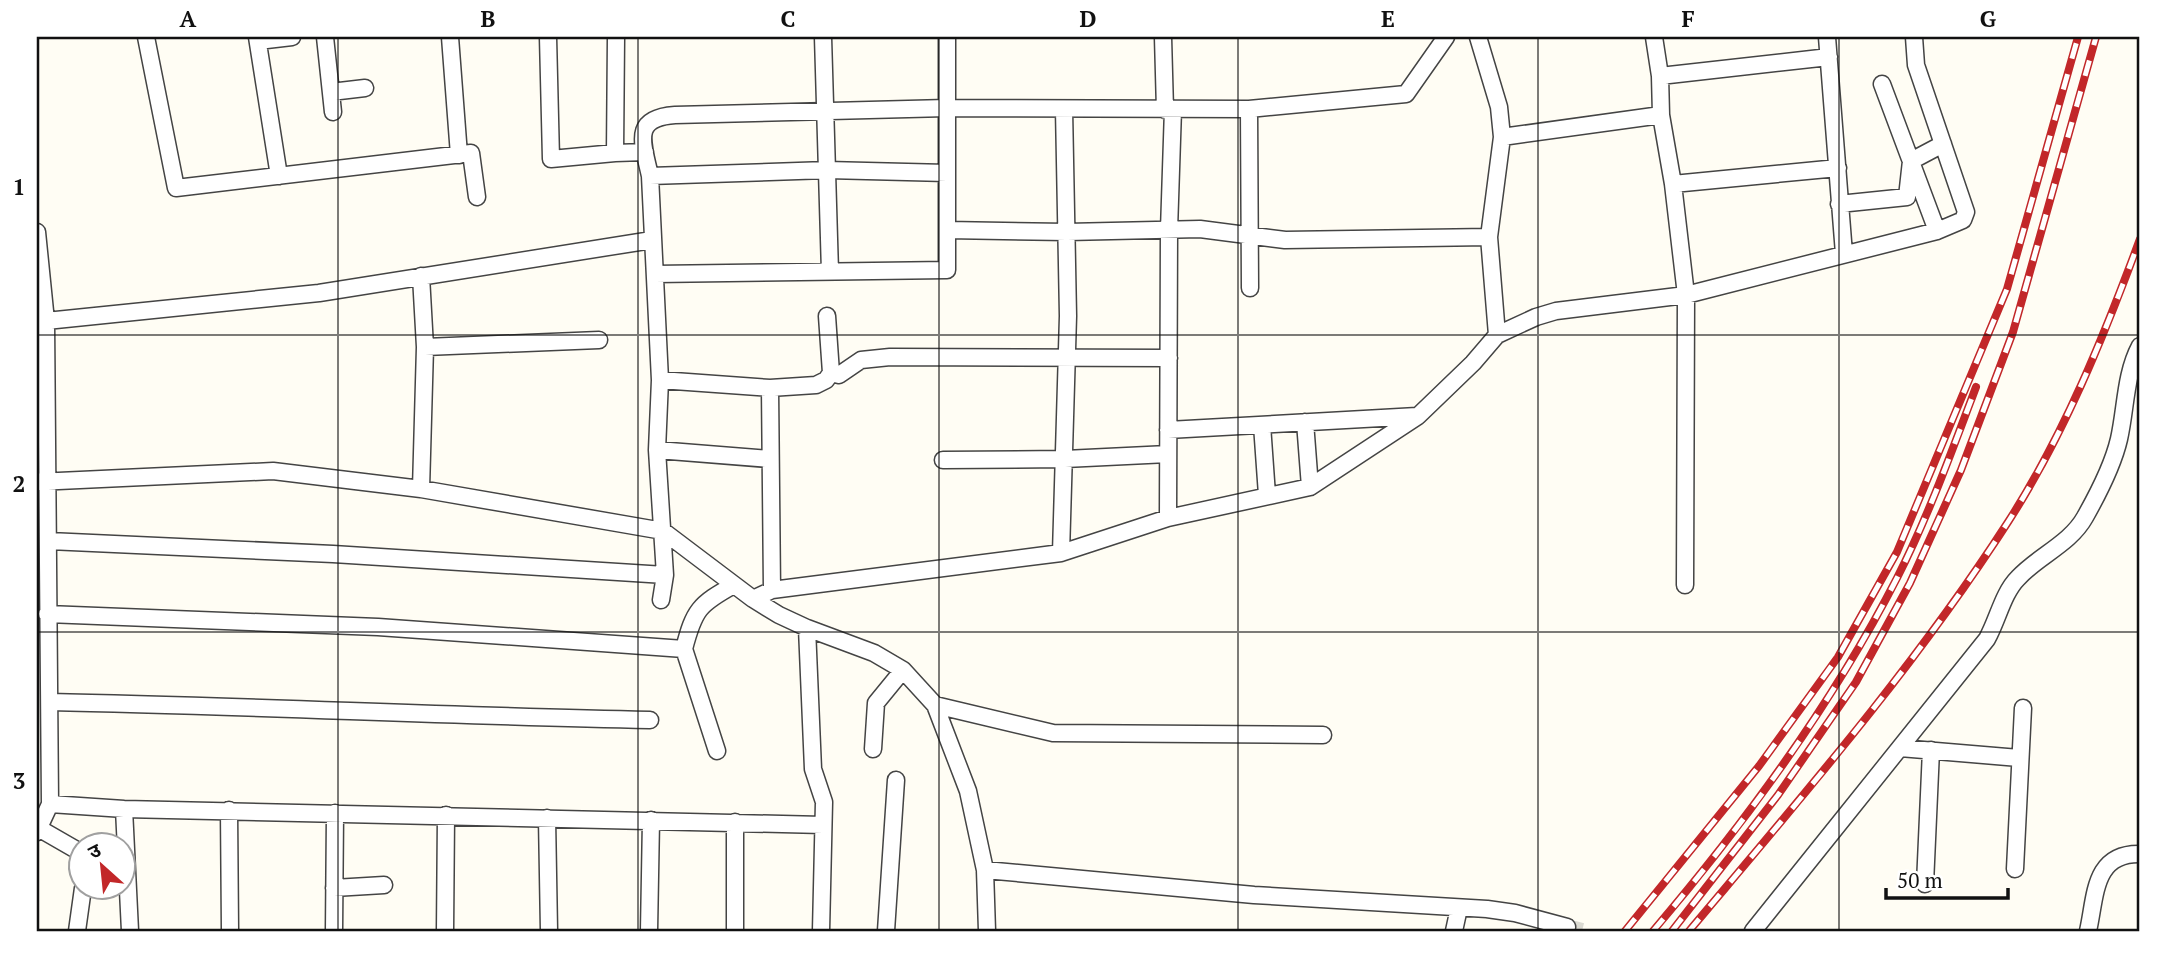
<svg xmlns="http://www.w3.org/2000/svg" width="2177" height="968" font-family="'PT Serif','Noto Sans Devanagari',serif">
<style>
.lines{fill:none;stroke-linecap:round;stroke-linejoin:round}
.street-tunnel{stroke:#dbdad2;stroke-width:16;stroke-dasharray:16 8;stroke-linecap:butt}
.street-casing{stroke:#444;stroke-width:19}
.street{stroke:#fff;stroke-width:16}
.rail-casing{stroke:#c22729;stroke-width:8}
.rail{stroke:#fff;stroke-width:5;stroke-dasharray:16;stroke-linecap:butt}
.grid{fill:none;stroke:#111;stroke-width:2;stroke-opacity:0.55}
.neatline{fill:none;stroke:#111;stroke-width:2.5}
.grid-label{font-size:23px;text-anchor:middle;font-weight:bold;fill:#111}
</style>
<rect width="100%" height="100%" fill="#fffdf4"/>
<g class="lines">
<path class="street-tunnel" d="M1567,927L1582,931"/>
<g class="street-casing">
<path id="street" d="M146,37L176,188L471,153L477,197
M257,37L279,176
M325,37L333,112
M450,37L459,155
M548,37L551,159L615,153
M616,37L615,153L645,152
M823,37L830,272
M1163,37L1165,110
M1478,37L1499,107L1502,137
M1654,37L1660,76L1661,115L1673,184L1686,295L1685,585
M1827,37L1844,254
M258,41L292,37
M1660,76L1829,57
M1882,84L1937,231
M331,92L365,88
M1249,109L1250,288
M650,176L827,170L947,173
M1673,184L1838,168
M1839,204L1907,197L1911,161L1943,144
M947,230L1067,232L1200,229L1285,240L1489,237L1502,137L1661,115
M37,232L46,321L50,804L37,832
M655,274L947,270V37
M421,276L425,347L421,489
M46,321L319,293L652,240
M1497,335L1536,317L1556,311L1686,295L1937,231L1963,220L1966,212L1916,65L1914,37
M425,347L599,340
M831,373L839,375L861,360L890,357L1169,358
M660,380L770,388L816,385L826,380L831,373L827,316
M770,388L772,590
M1305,422L1310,487
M1262,425L1267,495
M1168,430L1417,416
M657,450L769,459
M943,460L1065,459L1168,454
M37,482L273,471L421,489L663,531L753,599L779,615L807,628L874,653L903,670L935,705L968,791L985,870L987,931
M1168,518L1169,230L1173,109
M49,541L333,554L665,575
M1061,553L1068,316L1064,109
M753,599L772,590L1061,553L1168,518L1310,487L1418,416L1473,363L1497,335L1489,237
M661,600L665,575L657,450L660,380L650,176C643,143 631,118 675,115L947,108L1249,109L1406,94L1446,37
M47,614L378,627L684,649L717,751
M807,628L813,769L824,802L821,931
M684,649C694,610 699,604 734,585
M50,702C250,706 450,716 650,720
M935,705L1053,733L1323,735
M1900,748L2019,758
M873,749L876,703L903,670
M50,804L124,809L823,825
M124,809L130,931
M229,810L230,931
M547,818L549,931
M40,829L80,852
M2015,869L2023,708
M985,870L1254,895L1487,909L1515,913L1567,927
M1925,884L1931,750
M334,888L384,885
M77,931L83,888
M334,931L335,813
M445,931L446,815
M649,931L651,820
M735,931V822
M886,931L896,780
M1454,931L1459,908
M1753,931L1987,639C1998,619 2003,593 2018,578C2038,556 2070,544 2085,517C2098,494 2113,465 2119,439C2126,408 2125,374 2140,346
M2088,931C2096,896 2093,853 2140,854"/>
</g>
<use href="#street" class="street"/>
<g class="rail-casing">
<path id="rail" d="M1625,931L1759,766L1838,657L1897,552L2007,289L2078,37
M1653,931C1745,823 1832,705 1897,578C1928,517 1952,451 1976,387
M1672,931L1778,795L1856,682L1910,583L1961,470L2013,332L2096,37
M1689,931C1800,799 1914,668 2008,522C2064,435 2104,336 2140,239"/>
</g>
<use href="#rail" class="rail"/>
</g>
<path class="grid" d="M338,37V931M638,37V931M939,37V931M1238,37V931M1538,37V931M1839,37V931M37,335H2140M37,632H2140"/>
<rect width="2177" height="968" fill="none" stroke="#ffffff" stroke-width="77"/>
<g transform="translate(102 866) rotate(333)"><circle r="33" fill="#ffffff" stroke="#a0a0a0" stroke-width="2"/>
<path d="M0-5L12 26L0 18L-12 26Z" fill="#c22729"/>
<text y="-10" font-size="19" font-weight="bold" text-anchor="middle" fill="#111111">उ</text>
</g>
<path d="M1886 888v10h122v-10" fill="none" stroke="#111111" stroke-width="3.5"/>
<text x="1897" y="888" font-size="21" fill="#111111" stroke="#ffffff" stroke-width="5" paint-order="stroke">50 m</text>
<rect x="38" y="38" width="2100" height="892" class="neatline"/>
<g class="grid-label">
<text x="188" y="27">A</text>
<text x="488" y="27">B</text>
<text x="788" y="27">C</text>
<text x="1088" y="27">D</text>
<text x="1388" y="27">E</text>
<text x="1688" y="27">F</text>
<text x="1988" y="27">G</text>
<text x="19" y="195">1</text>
<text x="19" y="492">2</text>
<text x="19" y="789">3</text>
</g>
</svg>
